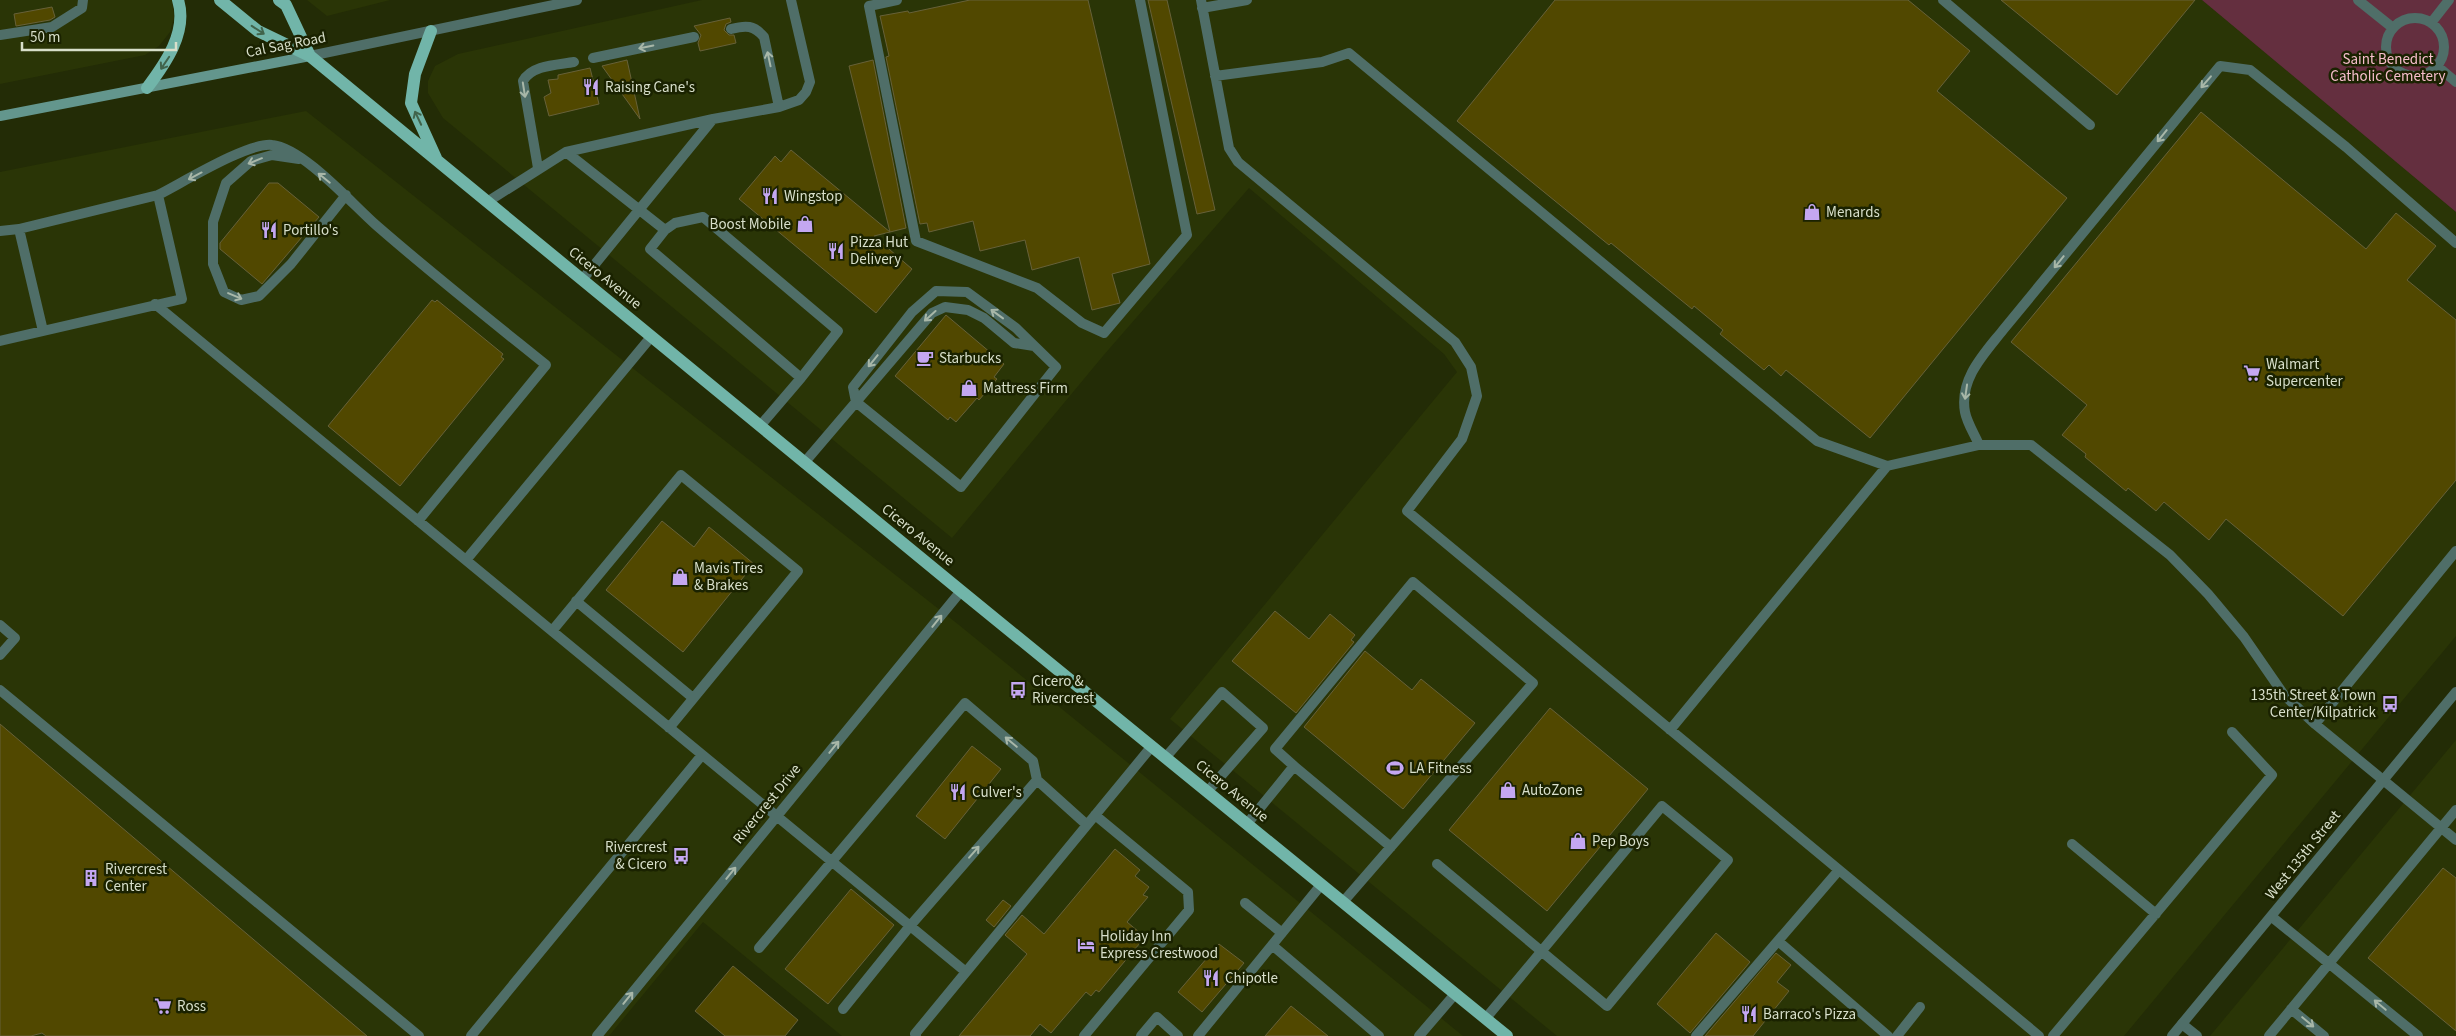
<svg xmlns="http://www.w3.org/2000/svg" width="2456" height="1036" font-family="'Source Sans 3',sans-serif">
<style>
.built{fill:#2a3506}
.green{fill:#642f3f}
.building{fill:#514800;stroke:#676139}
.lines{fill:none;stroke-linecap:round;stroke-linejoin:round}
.service{stroke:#4f6e68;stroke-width:10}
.tertiary{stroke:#4f6e68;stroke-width:10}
.secondary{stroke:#63968d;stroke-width:10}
.primary{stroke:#71b5a9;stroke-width:12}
.oneway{stroke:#41644c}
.oneway2{stroke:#a8b7a8}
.labels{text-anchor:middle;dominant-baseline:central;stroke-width:5;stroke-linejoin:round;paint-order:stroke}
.street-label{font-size:15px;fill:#d8dfca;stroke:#1a2200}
.park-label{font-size:15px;fill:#f7becc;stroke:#1a2200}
.poi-label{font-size:15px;fill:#d8dfca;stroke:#1a2200;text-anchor:start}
</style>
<rect width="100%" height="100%" fill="#232c06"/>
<path class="built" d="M0,0H172L174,17L170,32L159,46L145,55L0,84Z
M307,0H390L327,16Z
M702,0H2202L2456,212V636L2124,1036H1557L1170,719L1457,372L1444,354L1249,188L1103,356L952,538L443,118L428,93V81L435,66L458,54Z
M306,111L959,625L1463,1036H842L703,922L609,1036H0V172Z
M2456,740V1036H2210Z"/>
<path class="green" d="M2202,0H2456V212Z"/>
<path class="building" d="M970,0H1088L1150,264L1112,274L1120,303L1092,310L1079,257L1032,270L1025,240L980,251L973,221L929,232L927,223L920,224L886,57L889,56L880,16L908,11L909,13Z
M1148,0H1167L1215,210L1197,214Z
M1555,0H1908L1970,51L1937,91L2067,198L1870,438L1786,370L1781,376L1769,365L1764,370L1720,334L1723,330L1694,306L1692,309L1611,243L1609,245L1457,121Z
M2001,0H2195L2117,95Z
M52,7L55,17L50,20L16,26L14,14Z
M730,18L731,22L726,24L724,30L729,35H734L736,43L700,51L698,43L701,35L694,26Z
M627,60L640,119L602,66Z
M873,60L906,228L890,232L849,66Z
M590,68L599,104L549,116L544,97L551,93L548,80L558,79V75Z
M2201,112L2366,249L2396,213L2436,246L2407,280L2456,320V480L2343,616L2226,519L2209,540L2164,502L2156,511L2128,488L2126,491L2085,457L2086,454L2062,435L2087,405L2011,342Z
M791,150L890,232L874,236L912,269L876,313L739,199L775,156L781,162Z
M269,183H278L319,217L262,284L220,249V243Z
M432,300L435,302L437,300L503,354L501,357L504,359L400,486L328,426Z
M946,315L1004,364L994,377L997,379L979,400L977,398L956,422L950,417L948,420L895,376Z
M662,521L694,547L709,527L754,564L683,652L606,590Z
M1275,611L1309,639L1330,614L1355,635L1351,640L1354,642L1296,713L1232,661Z
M1365,651L1412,690L1421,679L1475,723L1403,809L1304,727Z
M1550,708L1648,789L1547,911L1449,830Z
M0,724L367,1036H46L42,1033L31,1036H0Z
M972,746L1001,769L945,839L916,816Z
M1115,849L1140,870L1135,876L1149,887L1143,895L1148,897L1127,922L1145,937L1099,992L1096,990L1091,996L1086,992L1051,1033L1040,1024L1030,1036H959L1027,954L1005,935L1022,915L1044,934Z
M2443,868L2456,878V1031L2368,958Z
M851,889L894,925L828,1004L785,969Z
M1003,900L1011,906L994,927L986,920Z
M1716,933L1750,962L1690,1033L1657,1004Z
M1219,944L1244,963L1202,1012L1178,992Z
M1776,953L1791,965L1777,982L1789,991L1753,1036H1705Z
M733,966L798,1020L785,1036H725L695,1011Z
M1291,1006L1328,1036H1265Z"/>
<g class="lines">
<path class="service" d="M897,0L869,6L916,241L1037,288L1082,323L1104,333L1187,235L1140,0
M1201,0L1229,148L1238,162L1455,342L1471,367L1477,396L1462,439L1407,511L2039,1036
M1943,0L2090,125
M2358,0L2393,28
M1202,8L1247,0
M2386 47a29 29 0 1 1 58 0a29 29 0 1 1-58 0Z
M2431,23L2449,0
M731,29C746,25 754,25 764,37L779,107
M0,35L52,27L82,8L83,0
M593,58L694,37
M2437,66L2456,82
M1215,76L1322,62L1349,53L1817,441L1887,466
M566,152L665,230L650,249L801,378L760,426
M299,159L272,155L251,161L226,183L213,222V264L224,292L241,300L259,296L291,264L346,195
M538,168L523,81C532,65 557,65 574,62
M158,195C182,183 248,142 272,145C303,148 352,204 376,225C431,273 489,319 546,365L418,521
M487,202L566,152L713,119L779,107L799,100L806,92L810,82L791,0
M19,229L43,331
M665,230L675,223L703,217L838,331L801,378
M0,231L19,229L158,195L182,299L0,341
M582,280L713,119
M155,304L966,972L1152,746
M856,402L932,313L945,307L968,310L984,318L1014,343L1034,346
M1979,445C1975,435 1967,423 1965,412C1959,379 1984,354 2003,330L2220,66L2250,70L2346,147L2456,243
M804,463L856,402L961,487L1056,367L1016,328L967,292L936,291L912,312L853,387L856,402
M466,560L651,337
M576,601L693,698
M0,625L15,638L0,655
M552,631L681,475L798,571L669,728
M0,690L419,1036
M2315,724L2456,551
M1670,730L1887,466L1979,445H2031L2170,555L2208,594L2244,637L2284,695L2315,724L2456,840
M1165,758L1222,692L1263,728L1207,792
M1294,766L1391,847
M1247,824L1294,766L1275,749L1413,582L1533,683L1343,902
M2072,844L2156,914
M1437,864L1607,1006L1728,860L1662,806L1486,1018
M1245,903L1282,933
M2272,917L2418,1036
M1778,941L1888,1036
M1272,945L1379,1036
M759,948L965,703L1033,761L1037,780L1087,825
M843,1009L910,926L1037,780
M2291,1009L2324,1036
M2182,1024L2197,1036
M471,1036L702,755
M597,1036L961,591
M916,1036L915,1034L966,972
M1084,1036L1189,910L1188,892L1095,815
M1141,1036L1157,1017L1178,1036
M1198,1036L1321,885
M1419,1036L1455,994
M1696,1036L1839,870
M1897,1036L1920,1007
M2053,1036L2272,775L2232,732
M2269,1036L2456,810"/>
<path class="tertiary" d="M310,56L577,0
M2172,1036L2456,692"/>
<path class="secondary" d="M0,116L310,56"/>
<path class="primary" d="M220,0L258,31L310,56L961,591L1507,1036
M279,0L286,5L310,56
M431,31L415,74L411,103L436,158
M147,88C165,64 188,32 178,0"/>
</g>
<defs><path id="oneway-shaft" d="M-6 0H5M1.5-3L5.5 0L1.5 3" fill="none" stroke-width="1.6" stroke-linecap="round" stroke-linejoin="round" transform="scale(1.25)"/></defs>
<g class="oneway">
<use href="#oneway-shaft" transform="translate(258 30) rotate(33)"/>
<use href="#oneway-shaft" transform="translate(165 63) rotate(124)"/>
<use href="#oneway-shaft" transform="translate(418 118) rotate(-115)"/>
</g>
<g class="oneway2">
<use href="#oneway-shaft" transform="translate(646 47) rotate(168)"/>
<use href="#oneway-shaft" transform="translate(769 59) rotate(-102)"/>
<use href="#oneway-shaft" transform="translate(2206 82) rotate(131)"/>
<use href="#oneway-shaft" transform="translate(524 90) rotate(81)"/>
<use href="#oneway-shaft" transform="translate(2162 136) rotate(129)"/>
<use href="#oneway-shaft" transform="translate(255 161) rotate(158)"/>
<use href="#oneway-shaft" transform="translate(195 176) rotate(152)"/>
<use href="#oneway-shaft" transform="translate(324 178) rotate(-141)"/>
<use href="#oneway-shaft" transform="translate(2059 262) rotate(129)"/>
<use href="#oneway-shaft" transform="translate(235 296) rotate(23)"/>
<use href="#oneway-shaft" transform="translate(997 314) rotate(-144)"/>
<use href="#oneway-shaft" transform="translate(930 316) rotate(138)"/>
<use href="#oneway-shaft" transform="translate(873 361) rotate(129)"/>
<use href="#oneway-shaft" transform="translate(1966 392) rotate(98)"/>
<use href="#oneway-shaft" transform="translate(937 621) rotate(-51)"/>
<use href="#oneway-shaft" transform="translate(1011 742) rotate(-140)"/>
<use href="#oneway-shaft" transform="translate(834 747) rotate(-51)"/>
<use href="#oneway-shaft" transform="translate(974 852) rotate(-49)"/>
<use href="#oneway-shaft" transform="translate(731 873) rotate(-51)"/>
<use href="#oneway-shaft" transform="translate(628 998) rotate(-51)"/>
<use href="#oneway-shaft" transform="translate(2380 1005) rotate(-140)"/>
<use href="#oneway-shaft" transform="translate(2308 1022) rotate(40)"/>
</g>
<defs>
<g id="restaurant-bare" transform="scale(1.35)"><path d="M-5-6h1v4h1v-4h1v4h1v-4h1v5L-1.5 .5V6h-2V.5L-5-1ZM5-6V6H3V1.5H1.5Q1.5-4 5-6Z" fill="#c4a7f1" stroke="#1a2200" stroke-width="2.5" paint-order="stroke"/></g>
<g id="shop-bare" transform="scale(1.35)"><path d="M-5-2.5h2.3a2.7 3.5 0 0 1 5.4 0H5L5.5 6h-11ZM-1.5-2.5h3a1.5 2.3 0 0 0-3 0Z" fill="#c4a7f1" stroke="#1a2200" stroke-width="2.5" paint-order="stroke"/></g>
<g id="cafe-bare" transform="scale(1.35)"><path d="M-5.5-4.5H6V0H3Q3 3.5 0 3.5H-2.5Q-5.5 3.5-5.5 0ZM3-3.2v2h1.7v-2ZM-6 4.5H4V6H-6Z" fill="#c4a7f1" stroke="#1a2200" stroke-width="2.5" paint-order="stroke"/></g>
<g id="supermarket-bare" transform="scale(1.35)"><path d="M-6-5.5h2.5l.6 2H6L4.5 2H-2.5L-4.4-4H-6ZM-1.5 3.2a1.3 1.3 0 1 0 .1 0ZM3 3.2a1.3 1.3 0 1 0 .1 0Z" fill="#c4a7f1" stroke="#1a2200" stroke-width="2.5" paint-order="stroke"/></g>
<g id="bus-bare" transform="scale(1.35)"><path d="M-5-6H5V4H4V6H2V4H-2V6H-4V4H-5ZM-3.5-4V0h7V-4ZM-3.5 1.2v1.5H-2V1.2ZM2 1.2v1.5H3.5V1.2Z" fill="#c4a7f1" stroke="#1a2200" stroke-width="2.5" paint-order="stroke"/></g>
<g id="stadium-bare" transform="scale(1.35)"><path d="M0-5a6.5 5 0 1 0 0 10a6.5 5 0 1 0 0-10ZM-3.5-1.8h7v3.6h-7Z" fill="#c4a7f1" stroke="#1a2200" stroke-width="2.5" paint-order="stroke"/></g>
<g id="building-bare" transform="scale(1.35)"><path d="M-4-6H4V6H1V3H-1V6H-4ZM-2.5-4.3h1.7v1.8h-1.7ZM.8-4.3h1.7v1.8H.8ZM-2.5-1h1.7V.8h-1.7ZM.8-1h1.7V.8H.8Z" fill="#c4a7f1" stroke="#1a2200" stroke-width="2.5" paint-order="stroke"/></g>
<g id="hotel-bare" transform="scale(1.35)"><path d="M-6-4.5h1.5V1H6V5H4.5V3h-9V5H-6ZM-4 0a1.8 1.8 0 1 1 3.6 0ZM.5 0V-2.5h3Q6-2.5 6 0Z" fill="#c4a7f1" stroke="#1a2200" stroke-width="2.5" paint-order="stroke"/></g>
</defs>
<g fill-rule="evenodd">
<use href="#restaurant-bare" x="591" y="87"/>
<use href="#restaurant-bare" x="770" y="196"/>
<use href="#shop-bare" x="1812" y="212"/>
<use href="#shop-bare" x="805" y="224"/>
<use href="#restaurant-bare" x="269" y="230"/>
<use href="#restaurant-bare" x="836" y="251"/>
<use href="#cafe-bare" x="925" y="358"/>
<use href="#supermarket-bare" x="2252" y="373"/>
<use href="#shop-bare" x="969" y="388"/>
<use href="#shop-bare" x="680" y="577"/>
<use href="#bus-bare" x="1018" y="690"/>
<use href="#bus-bare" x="2390" y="704"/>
<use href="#stadium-bare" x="1395" y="768"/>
<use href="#shop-bare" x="1508" y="790"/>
<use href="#restaurant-bare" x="958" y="792"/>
<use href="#shop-bare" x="1578" y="841"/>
<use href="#bus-bare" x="681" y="856"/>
<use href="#building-bare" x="91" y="878"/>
<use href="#hotel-bare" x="1086" y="945"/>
<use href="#restaurant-bare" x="1211" y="978"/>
<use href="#supermarket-bare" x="163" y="1006"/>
<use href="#restaurant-bare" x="1749" y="1014"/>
</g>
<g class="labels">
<g class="street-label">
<text transform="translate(286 45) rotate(-11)">Cal Sag Road</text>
<text transform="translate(605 278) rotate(39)">Cicero Avenue</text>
<text transform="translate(918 535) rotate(39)">Cicero Avenue</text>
<text transform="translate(1232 791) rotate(39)">Cicero Avenue</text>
<text transform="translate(767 804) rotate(-51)">Rivercrest Drive</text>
<text transform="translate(2303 855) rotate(-51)">West 135th Street</text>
</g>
<g class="park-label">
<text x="2388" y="59">Saint Benedict<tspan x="2388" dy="17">Catholic Cemetery</tspan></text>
</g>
<g class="poi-label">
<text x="605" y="87">Raising Cane's</text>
<text x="784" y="196">Wingstop</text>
<text x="1826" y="212">Menards</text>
<text x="791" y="224" text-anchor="end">Boost Mobile</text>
<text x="283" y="230">Portillo's</text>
<text x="850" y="242">Pizza Hut<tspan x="850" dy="17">Delivery</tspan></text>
<text x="939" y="358">Starbucks</text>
<text x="2266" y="364">Walmart<tspan x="2266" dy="17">Supercenter</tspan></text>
<text x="983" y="388">Mattress Firm</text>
<text x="694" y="568">Mavis Tires<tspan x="694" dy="17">&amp; Brakes</tspan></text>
<text x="1032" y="681">Cicero &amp;<tspan x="1032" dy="17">Rivercrest</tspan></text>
<text x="2376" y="695" text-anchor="end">135th Street &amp; Town<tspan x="2376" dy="17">Center/Kilpatrick</tspan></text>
<text x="1409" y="768">LA Fitness</text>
<text x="1522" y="790">AutoZone</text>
<text x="972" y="792">Culver's</text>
<text x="1592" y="841">Pep Boys</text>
<text x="667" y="847" text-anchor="end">Rivercrest<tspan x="667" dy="17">&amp; Cicero</tspan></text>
<text x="105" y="869">Rivercrest<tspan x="105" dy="17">Center</tspan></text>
<text x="1100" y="936">Holiday Inn<tspan x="1100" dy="17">Express Crestwood</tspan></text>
<text x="1225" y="978">Chipotle</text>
<text x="177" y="1006">Ross</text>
<text x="1763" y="1014">Barraco's Pizza</text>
</g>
</g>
<path d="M22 42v8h154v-8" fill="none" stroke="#d8dfca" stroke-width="2.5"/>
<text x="30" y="42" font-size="15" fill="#d8dfca" stroke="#1a2200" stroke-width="4" paint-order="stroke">50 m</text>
</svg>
